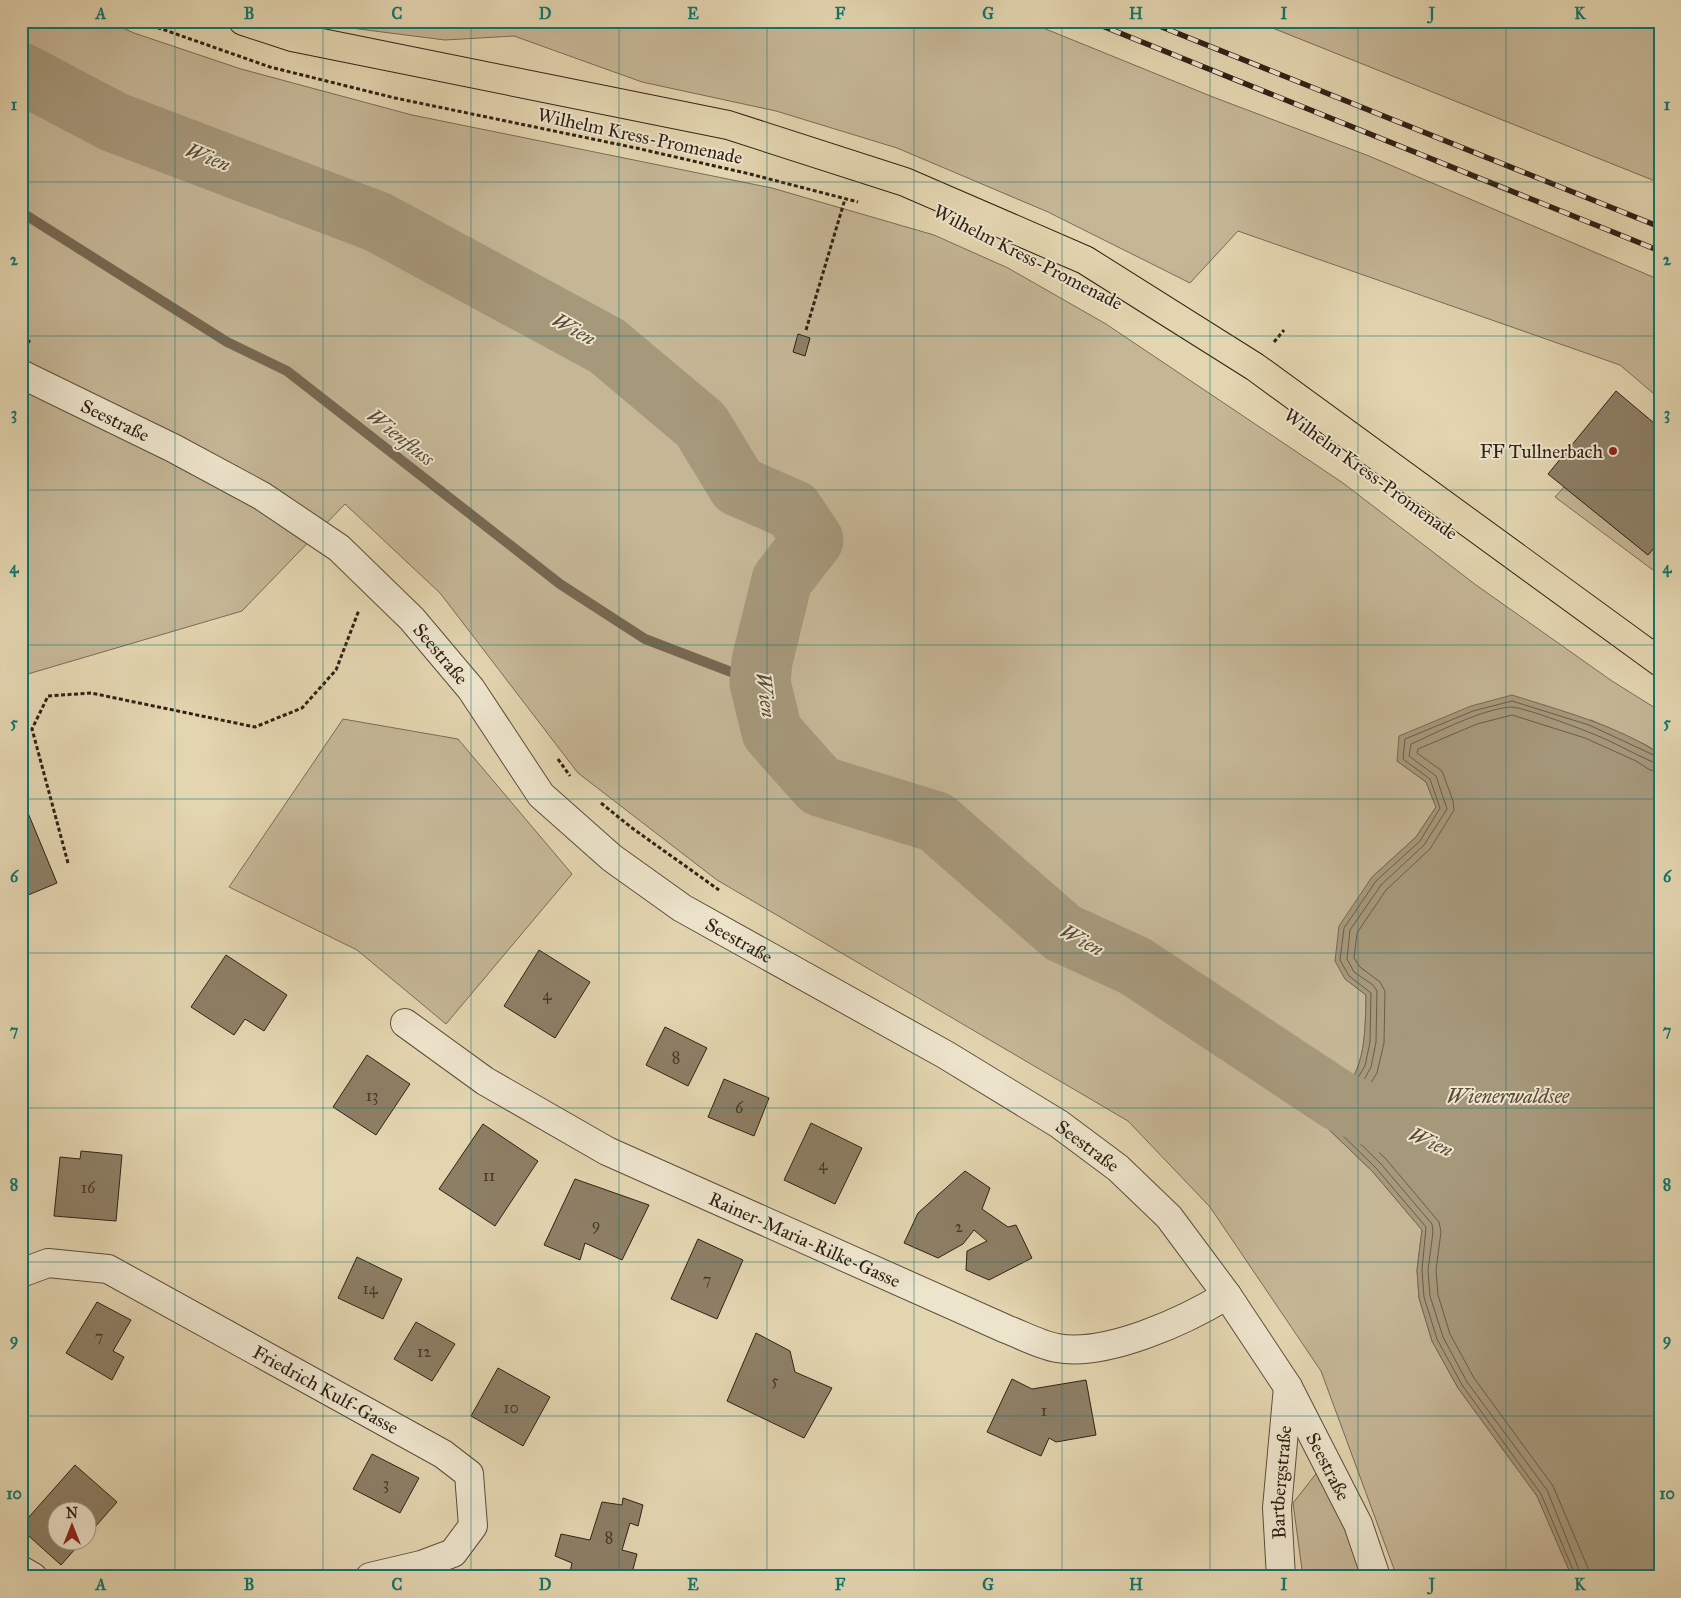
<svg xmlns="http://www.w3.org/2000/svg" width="1681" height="1598" font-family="'IM FELL Great Primer',serif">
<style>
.green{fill:#c5b696;stroke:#7a6c56}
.water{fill:#a6987b;stroke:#776852}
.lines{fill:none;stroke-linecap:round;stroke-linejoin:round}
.shore{stroke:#6b5c48;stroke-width:1}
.stream{stroke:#776852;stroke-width:10}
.river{stroke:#a6987b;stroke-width:61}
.building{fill:#8d7f66;stroke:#302115}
.minor-casing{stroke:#5d4e3c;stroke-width:30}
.major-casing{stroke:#302115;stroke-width:30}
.path{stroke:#302115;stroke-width:3;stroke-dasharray:4 2.5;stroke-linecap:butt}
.minor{stroke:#ede4cc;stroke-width:28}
.major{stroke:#e3d5b0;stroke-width:28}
.rail-casing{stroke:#302115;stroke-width:5.5}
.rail{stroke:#ede4cc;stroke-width:4;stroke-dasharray:11;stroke-linecap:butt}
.grid{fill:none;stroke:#0f766e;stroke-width:1;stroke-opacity:0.55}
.poi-dot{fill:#8f2418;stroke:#ede4cc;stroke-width:2}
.labels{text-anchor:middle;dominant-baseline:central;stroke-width:4;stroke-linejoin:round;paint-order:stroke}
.number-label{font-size:16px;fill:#473829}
.street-label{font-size:19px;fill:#302115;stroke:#ede4cc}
.poi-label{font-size:19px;fill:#302115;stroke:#ede4cc;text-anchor:end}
.water-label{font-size:20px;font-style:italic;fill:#594b39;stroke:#ede4cc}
.neatline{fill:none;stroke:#0f766e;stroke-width:2}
.grid-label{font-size:16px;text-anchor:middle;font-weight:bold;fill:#0f766e}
</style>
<rect width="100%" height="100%" fill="#e3d5b0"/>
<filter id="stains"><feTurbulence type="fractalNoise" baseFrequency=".004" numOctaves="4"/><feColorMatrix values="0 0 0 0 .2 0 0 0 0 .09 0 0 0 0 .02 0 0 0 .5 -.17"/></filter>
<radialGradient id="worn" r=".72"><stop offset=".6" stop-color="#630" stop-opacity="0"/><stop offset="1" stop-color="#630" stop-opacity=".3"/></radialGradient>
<path class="green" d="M21,21H107L134,33L241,69L412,115L772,188L934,235L1008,268L1106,324L1343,483L1476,585L1612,681L1660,711V754L1646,745L1591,720L1397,761L1426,782L1436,807L1416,837L1372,877L1345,979L1366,995C1365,1052 1365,1079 1318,1119L1373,1172L1422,1230L1417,1270L1419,1298L1432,1341L1458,1388L1537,1496L1572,1577H1397L1321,1371L1210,1207L1128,1121L717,880L578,773L440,593L345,504L242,611L21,676Z
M328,21H1026L1213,97L1369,156L1660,280V399L1620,365L1238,231L1190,283L1048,212L897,148L776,111L642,82L514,36L445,40L351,28Z
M1255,21H1660V183Z
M1564,487L1648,555L1660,541V570L1657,573L1555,497Z
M343,719L458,739L572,874L446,1024L357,950L229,887Z
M1319,1470L1354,1531L1365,1577H1303L1293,1503Z"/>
<path class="water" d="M1512,695C1562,711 1616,725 1660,754V1577H1572L1537,1496L1458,1388L1432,1341L1419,1298L1417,1270L1422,1230L1373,1172L1318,1119C1364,1079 1365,1052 1366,995L1345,979L1335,961L1339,926L1372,877L1416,837L1436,807L1426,782L1397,761L1399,736L1471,706Z"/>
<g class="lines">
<path class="shore" d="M1576,1577L1541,1494L1462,1385L1437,1339L1424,1297L1422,1270L1426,1227L1376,1168L1327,1120L1343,1103L1365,1066L1370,1042L1371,993L1349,976L1340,960L1344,928L1376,881L1420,841L1440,808L1430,779L1403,759L1405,739L1473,711L1512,701L1589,725L1660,758
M1582,1577L1547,1490L1467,1382L1443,1337L1430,1296L1428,1270L1433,1232L1432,1224L1381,1164L1336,1120L1349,1107L1371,1067L1376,1042L1377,991L1373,985L1354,972L1347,959L1350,930L1381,885L1424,845L1447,809L1436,776L1409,756L1411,744C1438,732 1482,709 1511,707C1524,707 1590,732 1605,739C1615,743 1653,764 1660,764
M1590,1577L1588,1568L1553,1486L1474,1378L1450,1334L1438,1295L1436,1270L1441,1232L1439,1222L1386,1159L1347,1121L1377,1073L1384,1043L1385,991L1380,982L1360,967L1354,958L1357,933L1386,890L1430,849L1454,810L1453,801L1442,771L1417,753L1418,749L1477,724L1512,715L1585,738L1636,761L1650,770L1660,772"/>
<path class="stream" d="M21,212L227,342L287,371L560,584L645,639L760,683"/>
<path class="river" d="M21,73L114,122L378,222L607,346L701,425L738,486L793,510L813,540L782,580L762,661L760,683L772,732L820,786L936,822L1063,933L1135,966L1339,1101L1415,1135"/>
</g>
<path class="building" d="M798,334L810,338L805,356L793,352Z
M1616,391L1660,428V541L1648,555L1548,474Z
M21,796L57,883L21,898Z
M539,950L590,982L555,1038L504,1006Z
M226,955L287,995L264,1031L245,1019L234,1035L191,1007Z
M665,1027L707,1048L688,1086L646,1065Z
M367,1055L410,1084L376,1135L333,1107Z
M724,1079L769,1098L754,1136L708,1117Z
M811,1123L862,1148L835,1204L784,1180Z
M483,1124L538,1161L495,1226L439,1189Z
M81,1151L122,1155L116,1221L54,1216L60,1157L80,1159Z
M965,1171L990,1188L982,1209L1008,1227L1016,1225L1032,1258L989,1280L966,1270L967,1251L987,1241L974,1230L963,1244L938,1258L904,1243L918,1213Z
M575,1179L649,1205L622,1260L585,1243L580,1260L544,1245Z
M698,1239L743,1260L717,1319L671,1299Z
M357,1257L402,1279L383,1319L338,1298Z
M97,1302L131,1320L113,1351L124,1357L112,1380L66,1353Z
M416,1322L455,1344L432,1381L394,1359Z
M756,1333L790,1351L795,1372L832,1388L804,1438L727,1401Z
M498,1368L550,1397L523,1446L471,1416Z
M1012,1379L1032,1389L1086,1380L1096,1435L1056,1442L1049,1438L1041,1456L987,1432Z
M372,1454L419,1478L400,1513L353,1489Z
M75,1465L117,1502L88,1535V1510H58V1540H83L61,1565L21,1529V1526Z
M623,1498L643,1505L638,1526L630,1523L622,1550L637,1554L631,1577L569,1576L572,1563L555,1556L561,1534L590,1540L602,1502L622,1505Z"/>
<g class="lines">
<g class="minor-casing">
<g id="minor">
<path id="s1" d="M21,374L173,448L262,496L339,548L412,619L471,689L541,795L612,858L682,908L946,1055L1059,1124L1118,1168L1169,1217L1227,1295L1288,1387L1358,1524L1376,1577"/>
<path id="s2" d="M405,1023L485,1081L607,1151L1006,1329C1022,1335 1040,1345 1057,1348C1106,1357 1185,1321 1227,1295"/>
<path id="s3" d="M21,1273L48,1263L108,1269L443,1454L469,1474L473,1526L453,1553L421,1565L370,1577"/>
<path d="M21,1570L33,1577"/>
<path id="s4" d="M1281,1577L1277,1508L1288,1387"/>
</g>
</g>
<g class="major-casing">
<path id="major" d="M243,21L292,37L728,125L905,182L1085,260L1255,367L1660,662"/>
</g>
<path class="path" d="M139,21L270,67L395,98L636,148L750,174L858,202
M806,330L845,199
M21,337L32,343
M1274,342L1284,330
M558,759L570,776
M601,803L632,828L719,890
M68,863L32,729L48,696L91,693L255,727L302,708L336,670L359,610"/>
<use href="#minor" class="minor"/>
<use href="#major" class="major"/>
<g class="rail-casing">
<path id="rail" d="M1090,21L1660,251
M1147,21L1660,227"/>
</g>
<use href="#rail" class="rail"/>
</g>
<path class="grid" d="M175,21V1577M323,21V1577M471,21V1577M619,21V1577M767,21V1577M914,21V1577M1062,21V1577M1210,21V1577M1358,21V1577M1506,21V1577M21,182H1660M21,336H1660M21,490H1660M21,645H1660M21,799H1660M21,953H1660M21,1108H1660M21,1262H1660M21,1416H1660"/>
<circle class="poi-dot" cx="1613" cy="451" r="5"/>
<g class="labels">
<g class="number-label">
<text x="547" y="994">4</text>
<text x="676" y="1057">8</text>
<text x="372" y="1095">13</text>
<text x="739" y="1107">6</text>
<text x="823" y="1164">4</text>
<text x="489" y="1175">11</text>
<text x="88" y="1187">16</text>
<text x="596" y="1224">9</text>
<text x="959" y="1226">2</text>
<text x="707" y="1279">7</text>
<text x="370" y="1288">14</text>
<text x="99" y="1336">7</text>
<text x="424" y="1351">12</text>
<text x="775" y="1380">5</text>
<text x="511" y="1407">10</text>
<text x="1044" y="1410">1</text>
<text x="386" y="1483">3</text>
<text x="609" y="1537">8</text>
</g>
<g class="street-label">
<text transform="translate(640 136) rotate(12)">Wilhelm Kress-Promenade</text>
<text transform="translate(1028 257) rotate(27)">Wilhelm Kress-Promenade</text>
<text stroke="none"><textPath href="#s1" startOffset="105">Seestraße</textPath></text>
<text transform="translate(1371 474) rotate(36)">Wilhelm Kress-Promenade</text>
<text stroke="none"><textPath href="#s1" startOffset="510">Seestraße</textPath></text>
<text stroke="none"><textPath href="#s1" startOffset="930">Seestraße</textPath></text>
<text stroke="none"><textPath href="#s1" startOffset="1335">Seestraße</textPath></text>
<text stroke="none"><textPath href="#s2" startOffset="456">Rainer-Maria-Rilke-Gasse</textPath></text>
<text stroke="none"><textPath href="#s3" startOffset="338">Friedrich Kulf-Gasse</textPath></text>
<text stroke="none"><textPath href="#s1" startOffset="1740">Seestraße</textPath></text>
<text stroke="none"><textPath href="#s4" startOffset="95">Bartbergstraße</textPath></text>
</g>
<g class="poi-label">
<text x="1603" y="451">FF Tullnerbach</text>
</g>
<g class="water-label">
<text transform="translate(208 157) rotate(21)">Wien</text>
<text transform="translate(574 329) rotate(29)">Wien</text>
<text transform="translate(401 437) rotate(38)">Wienfluss</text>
<text transform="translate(766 695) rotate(82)">Wien</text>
<text transform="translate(1082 940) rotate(28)">Wien</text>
<text x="1508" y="1096">Wienerwaldsee</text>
<text transform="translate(1431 1142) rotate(24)">Wien</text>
</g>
</g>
<rect width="1681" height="1598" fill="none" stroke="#e3d5b0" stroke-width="55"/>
<g transform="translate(72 1526)"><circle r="24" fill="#ede4cc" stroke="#a19683"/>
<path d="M0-4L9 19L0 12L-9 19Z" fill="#8f2418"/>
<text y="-8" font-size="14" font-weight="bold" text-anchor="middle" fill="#302115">N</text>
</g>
<rect x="28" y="28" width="1626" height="1542" class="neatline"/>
<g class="grid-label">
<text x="101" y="19">A</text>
<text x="249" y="19">B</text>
<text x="397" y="19">C</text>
<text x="545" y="19">D</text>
<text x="693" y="19">E</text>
<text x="840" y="19">F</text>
<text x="988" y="19">G</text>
<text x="1136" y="19">H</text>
<text x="1284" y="19">I</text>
<text x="1432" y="19">J</text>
<text x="1580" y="19">K</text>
<text x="14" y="110">1</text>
<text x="1667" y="110">1</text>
<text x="14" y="265">2</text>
<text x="1667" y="265">2</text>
<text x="14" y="419">3</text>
<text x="1667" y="419">3</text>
<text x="14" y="573">4</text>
<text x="1667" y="573">4</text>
<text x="14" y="728">5</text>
<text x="1667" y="728">5</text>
<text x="14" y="882">6</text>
<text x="1667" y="882">6</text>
<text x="14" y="1036">7</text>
<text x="1667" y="1036">7</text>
<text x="14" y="1190">8</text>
<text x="1667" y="1190">8</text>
<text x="14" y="1345">9</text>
<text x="1667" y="1345">9</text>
<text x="14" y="1499">10</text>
<text x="1667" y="1499">10</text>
<text x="101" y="1590">A</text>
<text x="249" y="1590">B</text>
<text x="397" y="1590">C</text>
<text x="545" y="1590">D</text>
<text x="693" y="1590">E</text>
<text x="840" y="1590">F</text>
<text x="988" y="1590">G</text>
<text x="1136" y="1590">H</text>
<text x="1284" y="1590">I</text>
<text x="1432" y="1590">J</text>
<text x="1580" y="1590">K</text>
</g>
<rect width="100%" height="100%" filter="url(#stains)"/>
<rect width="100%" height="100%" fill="url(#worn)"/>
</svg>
